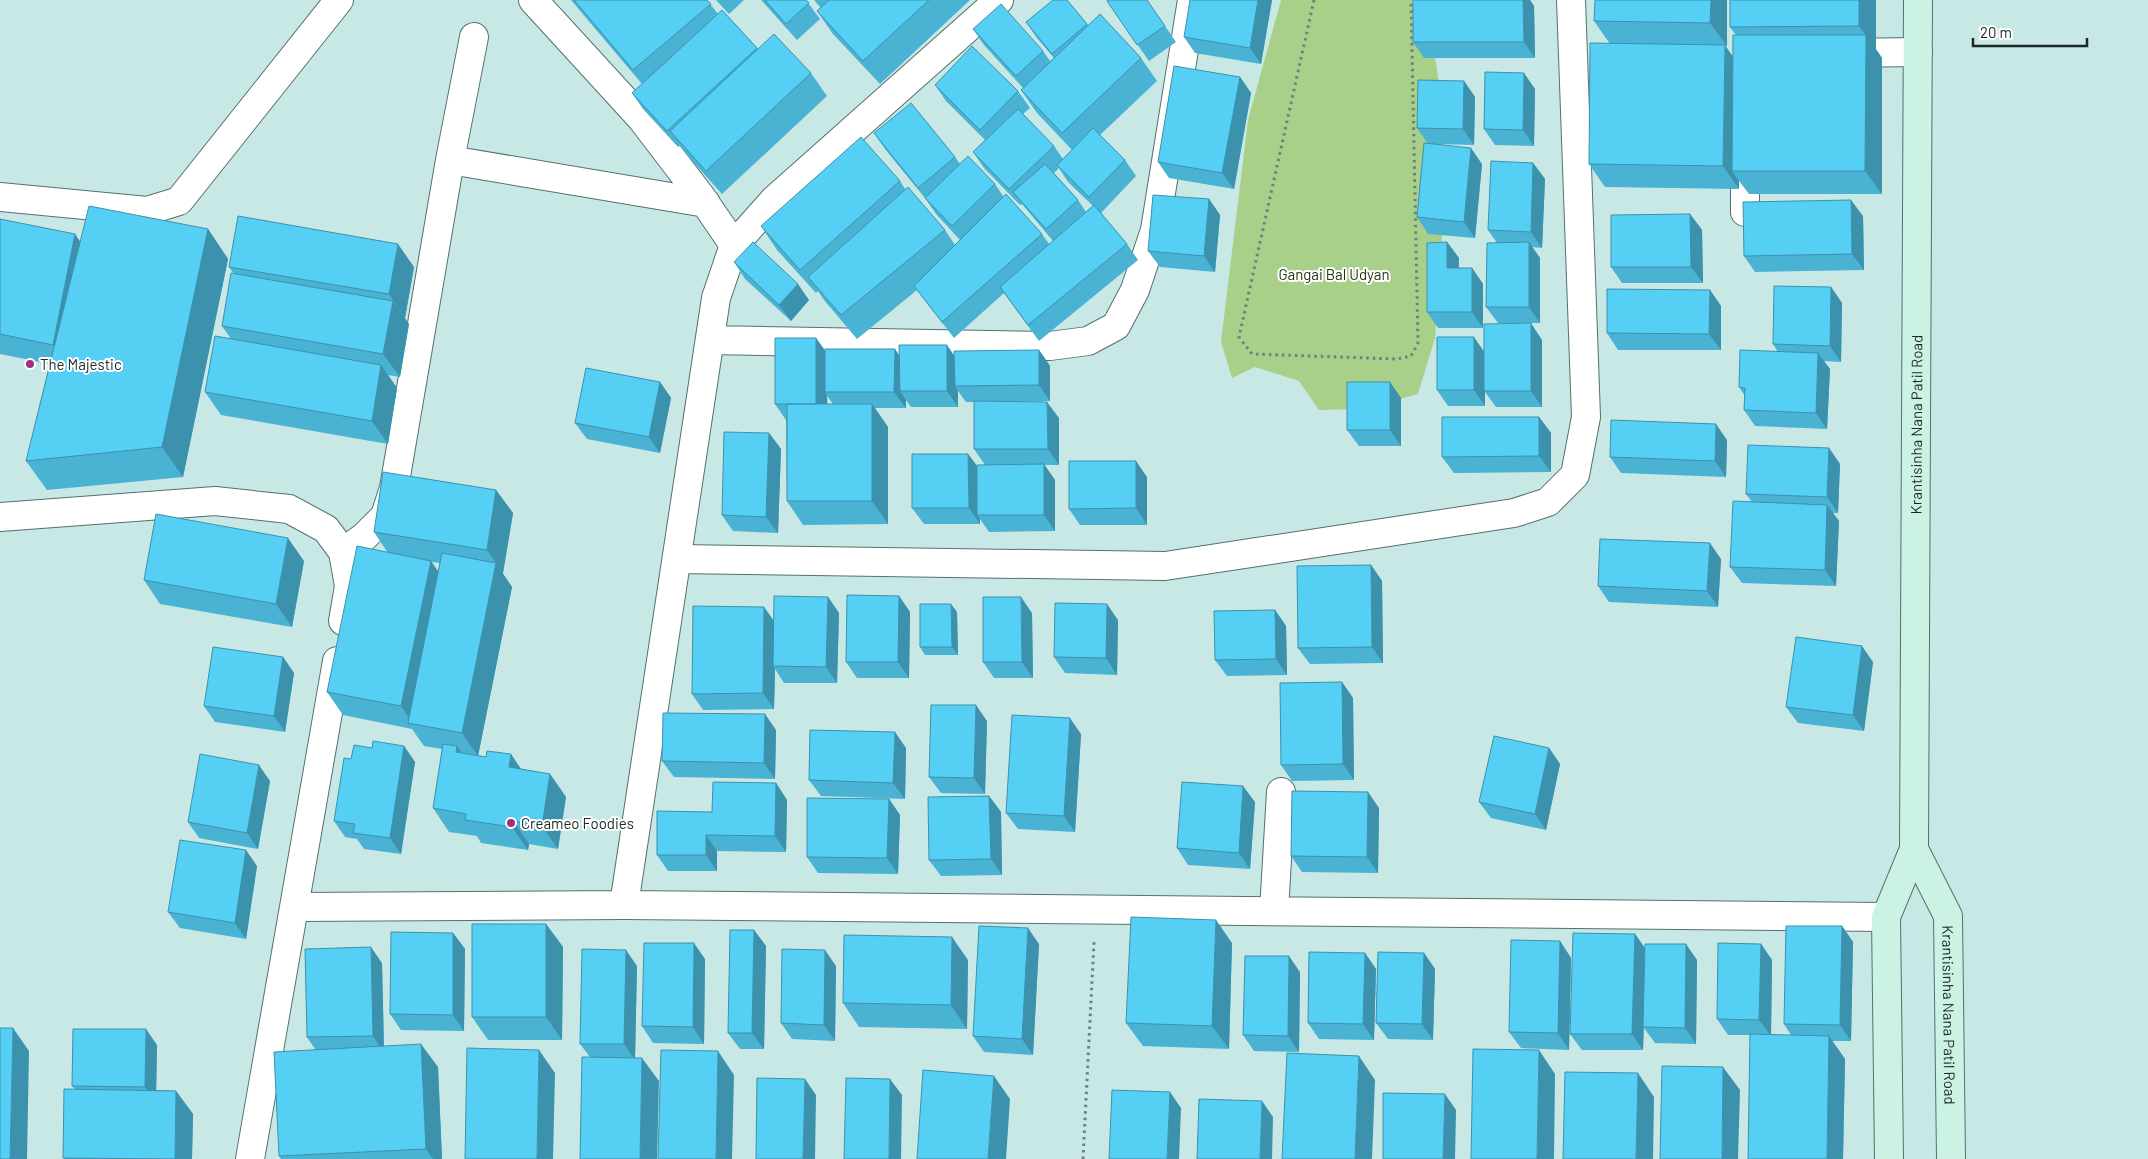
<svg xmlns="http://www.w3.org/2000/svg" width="2148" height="1159" font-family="Barlow,sans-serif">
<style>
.green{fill:#a8d089}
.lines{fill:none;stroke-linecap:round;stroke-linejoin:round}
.minor-casing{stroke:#54706f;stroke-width:30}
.secondary-casing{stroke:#54706f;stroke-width:30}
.path{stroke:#6b817f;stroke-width:3;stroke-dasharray:2.5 4;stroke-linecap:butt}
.minor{stroke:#fff;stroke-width:28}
.secondary{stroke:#cbf2e2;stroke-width:28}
.wall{fill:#4ab2d3;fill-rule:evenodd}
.shaded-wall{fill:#3c91ac}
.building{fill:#56cff5;stroke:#3c91ac}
.poi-dot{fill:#a52c81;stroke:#fff;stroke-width:2}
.labels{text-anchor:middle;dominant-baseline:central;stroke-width:4;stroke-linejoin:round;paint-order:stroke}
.park-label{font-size:15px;fill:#233413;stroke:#fff}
.poi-label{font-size:15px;fill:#1b2827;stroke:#fff;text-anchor:start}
.street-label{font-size:15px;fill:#1b2827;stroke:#fff}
</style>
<rect width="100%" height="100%" fill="#c8e8e6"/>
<path class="green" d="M1281,0H1437L1432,37L1444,116L1442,235L1435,338L1418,394L1363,409L1319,410L1299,381L1255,367L1232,378L1221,342L1248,120Z"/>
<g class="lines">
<g class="minor-casing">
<path id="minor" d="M533,0L641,118L699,194L734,245
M1841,53L1918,52
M1745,154V212
M450,160L706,203
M0,197L147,211L179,201L339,0
M710,340L1050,346L1088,341L1116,326L1135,290L1155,230L1192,0
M0,517L215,501L289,509L326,529L343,552L349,586L343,621
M343,552L364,537L385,516L394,488L450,160L474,37
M677,559L1165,566L1514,513L1548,502L1575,475L1586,417L1571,0
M624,905L716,298L734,245L774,200L999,0
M295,907L624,905L1886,917
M1274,911L1281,792
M250,1159L337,661"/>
</g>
<g class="secondary-casing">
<g id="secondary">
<path id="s1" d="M1914,849L1948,916L1951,1159"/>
<path id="s2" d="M1889,1159L1886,917L1914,849L1918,0"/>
</g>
</g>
<path class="path" d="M1314,0L1239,337L1252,354L1397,359L1411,356L1418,343L1411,0
M1083,1159L1094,942"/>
<use href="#minor" class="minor"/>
<use href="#secondary" class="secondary"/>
</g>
<path class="wall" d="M571,0H707L718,14L722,10L758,49L811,73L827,96L722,194L686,154L680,146L678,147L643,109L632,93L642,84Z
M716,0H744L729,14Z
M761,0H806L820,19L797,40Z
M814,0H970L880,84L833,34L817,11L821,8Z
M1067,0L1088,25L1141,58L1157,81L1100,135L1125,160L1136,176L1101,213L1127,244L1138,260L1039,341L1004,293L954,338L926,302L917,290L857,339L824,300L818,291L816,293L777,250L761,226L900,181L905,189L945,230L955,245L960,240L936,214L925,198L885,149L874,133L955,157L960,164L995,184L1003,196L1042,234L1049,244L1053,241L1022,204L1020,205L984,168L973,152L985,140L946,101L935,85L1018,91L1030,108L1023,114L1054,146L1063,159L1072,150L1037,113L1021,90L1023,88L984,45L973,29L1043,51L1050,61L1054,58L1037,38L1026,22ZM1059,168L1068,182L1093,206L1086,212L1078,200L1054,173Z
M1147,0L1176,42L1149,61L1107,1Z
M1272,0L1261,64L1195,53L1184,37Z
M1413,0H1530L1534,6L1535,58H1424L1413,42Z
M1595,0H1727V46H1725L1733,57L1736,35L1730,27V0H1876V49L1882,58V194H1749L1739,181V189L1605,187L1589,164L1610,44L1594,21Z
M1240,77L1251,93L1234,189L1169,178L1158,162Z
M1464,81L1475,97L1474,145L1436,144L1482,164L1475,238L1428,234L1417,217L1428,144L1417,128Z
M1535,89L1534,146L1495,145L1484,129Z
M1533,163L1545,179L1542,248L1532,247L1540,258V323H1498L1486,307L1497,243L1488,230Z
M1209,199L1220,215L1215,272L1160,267L1148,251Z
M1690,214L1702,230L1703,283H1622L1611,267Z
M1863,216L1864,270L1755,272L1744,256Z
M0,219L75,234L80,242L208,229L228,259L183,477L47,490L26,461L50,364L0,354Z
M1447,242L1459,258V268H1472L1483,284V328H1438L1427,312Z
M734,262L809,300L791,321L745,279Z
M229,267H414L405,318H404L409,324L400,377L388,375L397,388L388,444L221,415L205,392L231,339L222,326L234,274Z
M1831,287L1842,303L1841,362L1824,361L1830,369L1827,429L1755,426L1744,410L1745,396L1739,387L1778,352L1773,344Z
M1710,290L1721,306V350H1618L1607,333Z
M816,338L825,350L899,356H954L1039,350L1050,366V401L999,402L1059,418V465H1044L1055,480V531L989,532L980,519V524H924L912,508L968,454L977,466L985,465L974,449V402H966L958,391V407H911L906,400V408H875L888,427V524L803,525L787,501L786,420L775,404ZM827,396L833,404H827Z
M1542,340V407H1496L1485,392V406H1448L1437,390L1484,352Z
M660,382L671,398L660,453L587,439L575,423Z
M1401,398V446H1359L1347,430Z
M1539,417L1551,433V472L1454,473L1442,457Z
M769,433L781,449L778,533L733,531L722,515Z
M1727,440L1726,477L1621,473L1610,457Z
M1829,448L1840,464L1838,513H1833L1839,521L1836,586L1742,583L1730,567L1752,502L1746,494Z
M1147,477V525H1080L1069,509Z
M496,490L513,513L503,573H502L512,587L478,756L521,769L550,774L566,797L558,849L529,844L528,850L481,843L477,836L449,832L433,808L442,749L424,746L412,729L343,715L327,692L388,553L374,532ZM431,562L440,563L438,572Z
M1721,559L1718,607L1609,602L1598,586Z
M304,561L292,627L160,604L144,580Z
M1371,565L1382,581L1383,663L1310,664L1298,648Z
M899,596L910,612L909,678H857L846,662Z
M828,597L839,613L837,683H784L775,669L774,709L703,710L692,694L764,607L774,621Z
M1275,610L1286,626L1287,675L1227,676L1215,660Z
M957,612L958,655H925L920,647Z
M1032,613L1033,678H994L983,662Z
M1118,620L1117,675L1065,673L1054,657Z
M283,657L294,673L285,732L215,722L204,706Z
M1873,662L1864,731L1798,723L1786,707Z
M1342,682L1353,698L1354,780L1292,781L1281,765Z
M987,721L985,794L941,793L929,777Z
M776,730L775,779L674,777L662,761Z
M1081,734L1075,832L1018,829L1006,813Z
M404,746L415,762L401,854L364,849L357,839L345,837L334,821L351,759L372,748Z
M906,748L905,799L821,796L809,780Z
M1549,748L1560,764L1546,830L1491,818L1479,802Z
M270,781L258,849L199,838L188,822Z
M776,783L787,800L786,852L717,851V871H668L657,855L712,812Z
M989,796L1001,812L1002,875L941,876L929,860Z
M889,799L900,815L898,874L818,873L807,857Z
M1255,802L1250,869L1188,865L1177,848Z
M1379,808L1378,873L1302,872L1291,856Z
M257,866L246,939L180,928L168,912Z
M546,924L563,947L562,1040H488L472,1017Z
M1842,926L1853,942L1851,1041H1832L1845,1059L1843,1159H1748L1750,1035H1728L1717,1019L1761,944L1772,960L1771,1035H1791L1784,1024Z
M754,930L766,946L764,1049H740L728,1033Z
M453,933L465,949L464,1031L401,1030L390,1014Z
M1635,934L1645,948L1697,960L1696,1044L1655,1043L1644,1028L1643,1050H1582L1570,1034Z
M1560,941L1571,958L1569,1050L1521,1048L1509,1032Z
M1232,943L1229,1049L1143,1046L1126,1023Z
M1039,944L1033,1055L984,1052L973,1036Z
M1365,953L1376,969L1374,1040L1319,1039L1308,1023Z
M1424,953L1435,969L1433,1040L1388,1039L1376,1023Z
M705,959L704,1044L653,1043L642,1026Z
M968,960L967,1029L859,1027L843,1003Z
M382,963L384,1046L438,1067L442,1159H281L279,1156L315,1049L307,1037Z
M637,966L635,1058L659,1081L590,1057L580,1044Z
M836,966L835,1041L792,1039L781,1023Z
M1300,972L1299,1052L1254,1051L1243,1035Z
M157,1045L156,1090L176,1091L193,1114L192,1159H64L75,1089L72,1086Z"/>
<path class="shaded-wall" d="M1258,0H1272L1261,64L1250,48Z
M1523,0H1530L1534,6L1535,58L1524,42Z
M1711,0H1727V46L1710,23Z
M1859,0H1876V49L1859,26Z
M1866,35L1882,58V194L1865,171Z
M1725,45L1741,69L1732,171L1739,181V189L1723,166Z
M1524,73L1535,89L1534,146L1523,130Z
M1240,77L1251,93L1234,189L1222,173Z
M1464,81L1475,97L1474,145L1463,129Z
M1471,148L1482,164L1475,238L1464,222Z
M1533,163L1545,179L1542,248L1531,232Z
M1209,199L1220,215L1215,272L1204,256Z
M1851,200L1863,216L1864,270L1852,254Z
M1690,214L1702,230L1703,283L1691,267Z
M208,229L228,259L183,477L162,447Z
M75,234L91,258L69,368L53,345Z
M1447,242L1459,258L1458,284L1447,268Z
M1529,242L1540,258V323L1529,307Z
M398,244L414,267L405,318L389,294Z
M1472,268L1483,284V328L1472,312Z
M798,284L809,300L791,321L779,305Z
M1831,287L1842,303L1841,362L1830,346Z
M1710,290L1721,306V350L1709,334Z
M393,301L409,324L400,377L383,354Z
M1531,323L1542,340V407L1531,391Z
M1474,337L1485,353L1484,391L1485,392V406L1474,390Z
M816,338L827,354L825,392L827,396L828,420L816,404Z
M947,345L958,361L955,386L958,391V407L947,391Z
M895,349L906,365L900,391L906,400V408L894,392Z
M1039,350L1050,366V401L1039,385Z
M1818,353L1830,369L1827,429L1816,413Z
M381,365L397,388L388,444L372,421Z
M660,382L671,398L660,453L649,437Z
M1390,382L1401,398V446L1390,430Z
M1047,402L1059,418V465L1048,449Z
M872,404L888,427V524L872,501Z
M1539,417L1551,433V472L1539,456Z
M1716,424L1727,440L1726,477L1715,461Z
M769,433L781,449L778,533L766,517Z
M1829,448L1840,464L1838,513L1827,497Z
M968,454L980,470L977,515L980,519V524L969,508Z
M1136,461L1147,477V525L1136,508Z
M1044,464L1055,480V531L1044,515Z
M496,490L513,513L503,573L487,550Z
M1827,505L1839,521L1836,586L1825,570Z
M288,538L304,561L292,627L276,604Z
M1710,543L1721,559L1718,607L1707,591Z
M431,561L447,584L413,724L401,706Z
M496,563L512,587L478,756L462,733Z
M1371,565L1382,581L1383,663L1372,647Z
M899,596L910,612L909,678L898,662Z
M828,597L839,613L837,683L826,667Z
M1021,597L1032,613L1033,678L1022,662Z
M951,604L957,612L958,655L952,647Z
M1107,604L1118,620L1117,675L1106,658Z
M764,607L775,623L773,666L775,669L774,709L763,693Z
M1275,610L1286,626L1287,675L1276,659Z
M1862,646L1873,662L1864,731L1853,715Z
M283,657L294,673L285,732L274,716Z
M1342,682L1353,698L1354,780L1343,764Z
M976,705L987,721L985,794L974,778Z
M765,714L776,730L775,779L764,763Z
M1070,718L1081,734L1075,832L1064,816Z
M895,732L906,748L905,799L893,783Z
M404,746L415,762L401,854L390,838Z
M457,746L473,769L456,752Z
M1549,748L1560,764L1546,830L1535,814Z
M511,754L527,778L509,767Z
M259,765L270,781L258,849L247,833Z
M550,774L566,797L558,849L542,826Z
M776,783L787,800L786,852L775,836Z
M1243,786L1255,802L1250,869L1239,853Z
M1368,792L1379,808L1378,873L1367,857Z
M989,796L1001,812L1002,875L991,859Z
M889,799L900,815L898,874L887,858Z
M513,821L529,844L528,850L512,827Z
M706,835L717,851V871L706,855Z
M246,850L257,866L246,939L235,923Z
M1216,920L1232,943L1229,1049L1212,1026Z
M546,924L563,947L562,1040L546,1017Z
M1842,926L1853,942L1851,1041L1840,1025Z
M1028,928L1039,944L1033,1055L1022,1039Z
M754,930L766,946L764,1049L752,1033Z
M453,933L465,949L464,1031L453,1015Z
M1635,934L1646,950L1643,1050L1632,1034Z
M952,937L968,960L967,1029L951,1005Z
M1560,941L1571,958L1569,1050L1558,1033Z
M694,943L705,959L704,1044L693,1027Z
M1686,944L1697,960L1696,1044L1685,1028Z
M1761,944L1772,960L1771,1036L1759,1020Z
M371,947L382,963L384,1052L373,1036Z
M626,950L637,966L635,1060L624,1044Z
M825,950L836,966L835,1041L824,1025Z
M1365,953L1376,969L1374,1040L1363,1024Z
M1424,953L1435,969L1433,1040L1422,1024Z
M1289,956L1300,972L1299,1052L1288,1036Z
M13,1028L29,1051L27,1159H10Z
M146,1029L157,1045L156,1103L145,1087Z
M1829,1036L1845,1059L1843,1159H1827Z
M421,1044L438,1067L442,1159H433L426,1149Z
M539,1050L555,1073L553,1159H537Z
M1539,1050L1555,1074L1554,1159H1537Z
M718,1051L734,1075L732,1159H716Z
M1359,1056L1375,1080L1372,1159H1355Z
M642,1058L659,1081L657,1159H640Z
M1723,1067L1740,1090L1738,1159H1722Z
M1638,1073L1654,1097L1653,1159H1636Z
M994,1076L1010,1099L1006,1159H988Z
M805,1079L816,1095L815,1159H803Z
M890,1079L902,1095L901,1159H889Z
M176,1091L193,1114L192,1159H175Z
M1170,1092L1181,1108L1179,1159H1167Z
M1445,1094L1456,1110L1455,1159H1443Z
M1262,1101L1273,1117L1272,1159H1260Z"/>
<path class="building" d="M574,0H707L711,4L633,70Z
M765,0H806L809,3L786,24Z
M829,0H929L863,61L817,11Z
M1053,0H1067L1087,24L1052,54L1026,22Z
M1108,0H1147L1165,26L1137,45L1107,1Z
M1190,0H1258L1250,48L1184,37Z
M1413,0H1523L1524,42H1413Z
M1595,0H1711L1710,23L1594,21Z
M1730,0H1859V26L1730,27Z
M1001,4L1043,51L1016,76L973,29Z
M722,10L757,48L667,131L632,93Z
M1100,14L1141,58L1062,133L1021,90Z
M774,34L811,73L706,171L670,131Z
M1733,35H1866L1865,171H1732Z
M1590,43L1725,45L1723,166L1589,164Z
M972,46L1018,91L980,130L935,85Z
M1174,66L1240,77L1222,173L1158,162Z
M1485,72L1524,73L1523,130L1484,129Z
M1418,80L1464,81L1463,129L1417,128Z
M911,103L955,157L918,188L874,133Z
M1018,109L1054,146L1009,189L973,152Z
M1093,128L1125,160L1089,197L1057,165Z
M861,137L900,181L800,270L761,226Z
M1424,143L1471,148L1464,222L1417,217Z
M968,156L995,184L952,226L925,198Z
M1491,161L1533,163L1531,232L1488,230Z
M1045,164L1078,200L1046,229L1013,192Z
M908,187L945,230L841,315L808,277Z
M1006,194L1042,234L942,322L914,286Z
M1153,195L1209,199L1204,256L1148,251Z
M1851,200L1852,254L1744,256L1743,202Z
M1094,205L1127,244L1028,325L1000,287Z
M89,206L208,229L162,447L26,461Z
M1690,214L1691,267H1611V215Z
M238,216L398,244L389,294L229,267Z
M0,219L75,234L53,345L0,334Z
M753,242L798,284L779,305L734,262Z
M1447,242V268H1472V312H1427V243Z
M1529,242V307H1486L1487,243Z
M231,273L393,301L383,354L222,326Z
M1774,286L1831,287L1830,346L1773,344Z
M1607,289L1710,290L1709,334L1607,333Z
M1531,323V391H1484V324Z
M215,336L381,365L372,421L205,392Z
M1437,337H1474V390H1437Z
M775,338H816V404H775Z
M899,345H947V391H900Z
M825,349H895L894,392H825Z
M1039,350V385L955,386L954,351Z
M1740,350L1818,353L1816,413L1744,410L1745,388L1739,387Z
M586,368L660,382L649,437L575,423Z
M1347,382H1390V430H1347Z
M974,401L1047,402L1048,449H974Z
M787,404H872V501H787Z
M1442,417H1539V456L1442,457Z
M1611,420L1716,424L1715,461L1610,457Z
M724,432L769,433L766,517L722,515Z
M1748,445L1829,448L1827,497L1746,494Z
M912,454H968L969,508H912Z
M1069,461H1136V508L1069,509Z
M1044,464V515H977V465Z
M383,472L496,490L487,550L374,532Z
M1733,501L1827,505L1825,570L1730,567Z
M156,514L288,538L276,604L144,580Z
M1600,539L1710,543L1707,591L1598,586Z
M357,546L431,561L401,706L327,692Z
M442,553L496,563L462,733L408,723Z
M1371,565L1372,647L1298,648L1297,566Z
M847,595L899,596L898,662H846Z
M774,596L828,597L826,667L773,666Z
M983,597H1021L1022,662H983Z
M1055,603L1107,604L1106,658L1054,657Z
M920,604H951L952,647H920Z
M693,606L764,607L763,693L692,694Z
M1275,610L1276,659L1215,660L1214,611Z
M1796,637L1862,646L1853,715L1786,707Z
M213,647L283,657L274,716L204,706Z
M1342,682L1343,764L1281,765L1280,683Z
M931,705H976L974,778L929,777Z
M663,713L765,714L764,763L662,761Z
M1012,715L1070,718L1064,816L1006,813Z
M810,730L895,732L893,783L809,780Z
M1494,736L1549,748L1535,814L1479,802Z
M373,741L404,746L390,838L353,833L355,824L334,821L344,758L351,759L354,745L372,748Z
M443,744L457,746L456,752L486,757L487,751L511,754L509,767L550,774L542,826L513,821L512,827L465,820L466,814L433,808Z
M200,754L259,765L247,833L188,822Z
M713,782L776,783L775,836L706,835V855H657V811L712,812Z
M1182,782L1243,786L1239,853L1177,848Z
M1292,791L1368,792L1367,857L1291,856Z
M989,796L991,859L929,860L928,797Z
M807,798L889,799L887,858L807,857Z
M180,840L246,850L235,923L168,912Z
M1131,917L1216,920L1212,1026L1126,1023Z
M472,924H546V1017H472Z
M979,926L1028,928L1022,1039L973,1036Z
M1786,926H1842L1840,1025L1784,1024Z
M730,930H754L752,1033H728Z
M391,932L453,933V1015L390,1014Z
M1573,933L1635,934L1632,1034H1570Z
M844,935L952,937L951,1005L843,1003Z
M1511,940L1560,941L1558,1033L1509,1032Z
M644,943H694L693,1027L642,1026Z
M1718,943L1761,944L1759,1020L1717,1019Z
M1645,944H1686L1685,1028L1643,1027Z
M371,947L373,1036L307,1037L305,949Z
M582,949L626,950L624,1044H580Z
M782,949L825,950L824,1025L781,1023Z
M1309,952L1365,953L1363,1024L1308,1023Z
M1378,952L1424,953L1422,1024L1376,1023Z
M1245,956H1289L1288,1036L1243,1035Z
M0,1028H13L10,1159H0Z
M73,1029H146L145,1087L72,1086Z
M1750,1034L1829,1036L1827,1159H1748Z
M421,1044L426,1149L279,1156L274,1052Z
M467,1048L539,1050L537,1159H465Z
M1473,1049L1539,1050L1537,1159H1471Z
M661,1050L718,1051L716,1159H658Z
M1287,1053L1359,1056L1355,1159H1282Z
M582,1057L642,1058L640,1159H580Z
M1662,1066L1723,1067L1722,1159H1660Z
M923,1070L994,1076L988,1159H917Z
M1565,1072L1638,1073L1636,1159H1563Z
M757,1078L805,1079L803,1159H756Z
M846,1078L890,1079L889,1159H844Z
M64,1089L176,1091L175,1159L63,1158Z
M1112,1090L1170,1092L1167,1159H1109Z
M1383,1093L1445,1094L1443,1159H1383Z
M1199,1099L1262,1101L1260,1159H1197Z"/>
<g class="poi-dot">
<circle cx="30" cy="364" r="5"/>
<circle cx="511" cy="823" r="5"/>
</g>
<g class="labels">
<g class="park-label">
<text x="1334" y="274">Gangai Bal Udyan</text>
</g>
<g class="poi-label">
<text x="40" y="364">The Majestic</text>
<text x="521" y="823">Creameo Foodies</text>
</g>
<g class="street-label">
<text stroke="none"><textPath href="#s2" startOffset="740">Krantisinha Nana Patil Road</textPath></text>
<text stroke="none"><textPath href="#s1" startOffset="174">Krantisinha Nana Patil Road</textPath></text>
</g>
</g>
<path d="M1973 38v8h114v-8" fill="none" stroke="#1b2827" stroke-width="2.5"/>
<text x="1980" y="38" font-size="15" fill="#1b2827" stroke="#ffffff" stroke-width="4" paint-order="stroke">20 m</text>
</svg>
